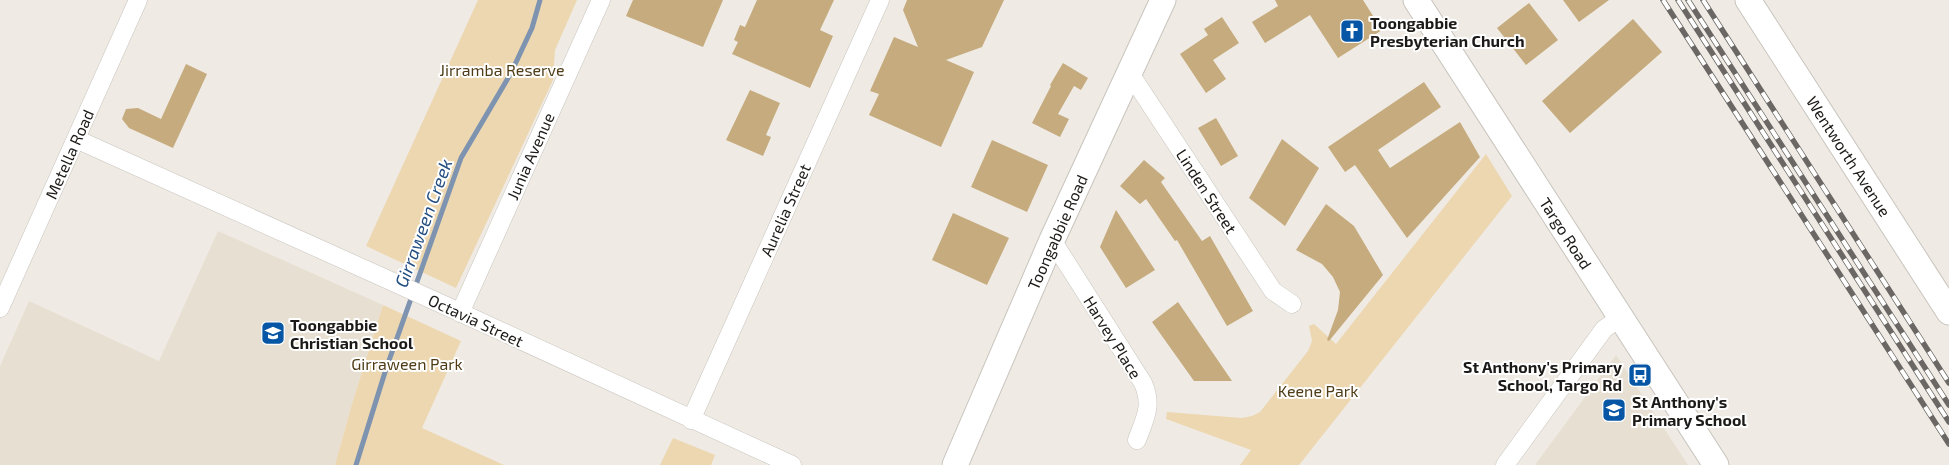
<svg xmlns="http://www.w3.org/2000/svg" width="1949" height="465" font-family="'Exo 2',sans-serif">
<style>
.built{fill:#e7dfd1}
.green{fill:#edd7b0}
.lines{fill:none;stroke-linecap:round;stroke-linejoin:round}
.stream{stroke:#7d93b0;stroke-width:5}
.building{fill:#c5ab7d}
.street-casing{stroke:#c8c4bd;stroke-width:19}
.secondary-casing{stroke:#c8c4bd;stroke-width:27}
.street{stroke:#fff;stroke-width:18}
.secondary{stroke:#fff;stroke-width:25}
.rail-casing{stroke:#6a6764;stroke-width:5.5}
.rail{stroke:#fff;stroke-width:4;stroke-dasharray:11;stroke-linecap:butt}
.labels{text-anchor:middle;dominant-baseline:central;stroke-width:4;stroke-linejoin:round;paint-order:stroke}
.poi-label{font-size:16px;font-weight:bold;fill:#1c1a18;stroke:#fff;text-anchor:start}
.park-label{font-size:16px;fill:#4f3c17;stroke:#fff}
.street-label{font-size:16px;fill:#1c1a18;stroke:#fff}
.water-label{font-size:18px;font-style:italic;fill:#234e82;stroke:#fff}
</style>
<rect width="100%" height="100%" fill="#efebe4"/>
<path class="built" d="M218,231L383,305L352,404L335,465H0V366L29,301L159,361Z
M1616,355L1688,465H1535Z"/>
<path class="green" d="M478,0H577L555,50L553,80L456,288L366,246Z
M1486,154L1512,196L1299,465H1240L1251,450L1166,419L1167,412L1242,418L1252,416L1260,412L1308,351L1312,341L1309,326L1314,324L1336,344Z
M383,305L461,341L422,428L504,465H335L352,404Z
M673,438L715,455L711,465H660Z"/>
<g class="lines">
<path class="stream" d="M356,465L386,369L461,158L511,73L532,28L540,0"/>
</g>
<path class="building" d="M633,0H723L703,47L626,16Z
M757,0H834L820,30L833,36L810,88L732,54L738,42L734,40L740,25L745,27Z
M907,0H1004L982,47L946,60L974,72L941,147L869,115L879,94L870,91L894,37L918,47L903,10Z
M1275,0H1363L1382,30L1338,58L1310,15L1265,43L1252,22L1278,6Z
M1563,0H1609L1579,22Z
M1529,3L1558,40L1526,65L1497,28Z
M1222,17L1239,43L1213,60L1226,79L1206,93L1180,54L1208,35L1204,29Z
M1633,19L1662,52L1570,133L1542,101Z
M1063,63L1088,78L1081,90L1074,86L1058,114L1069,119L1060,137L1032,123L1051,86L1050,85Z
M186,64L207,74L173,148L129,128L122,119L126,109L138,108L161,119Z
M1424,82L1441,107L1378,150L1390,168L1460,122L1480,157L1407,238L1355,165L1345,172L1328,147Z
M750,90L780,103L766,135L771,137L763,156L726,140Z
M1216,118L1238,156L1221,166L1198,128Z
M1282,139L1319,168L1285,226L1249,198Z
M992,140L1048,165L1027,212L971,187Z
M1144,160L1165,178L1161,182L1202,241L1210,236L1253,311L1227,326L1177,240L1175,241L1146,199L1140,204L1120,186Z
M1326,204L1354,226L1383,275L1329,341L1327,340L1338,310L1340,292L1333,277L1322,264L1296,250Z
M1116,210L1155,270L1126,288L1100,247Z
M953,213L1009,238L987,285L932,260Z
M1178,302L1232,381H1194L1152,322Z"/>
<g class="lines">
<g class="street-casing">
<path id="street" d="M1129,72L1273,291L1292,304
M76,139L444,305L792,465
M1052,240L1143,383C1153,406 1145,418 1137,440
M0,308L138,0
M460,313L601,0
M691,420L880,0
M1505,465L1604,329L1621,317"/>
</g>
<g class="secondary-casing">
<path id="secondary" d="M1416,0L1716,465
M1748,0L1949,312
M955,465L1052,240L1163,0"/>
</g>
<use href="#street" class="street"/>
<use href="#secondary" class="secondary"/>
<g class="rail-casing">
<path id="rail" d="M1663,0L1949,444
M1678,0L1949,422
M1688,0L1949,405
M1703,0L1949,383"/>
</g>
<use href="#rail" class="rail"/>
</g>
<defs>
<g id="church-square" transform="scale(1.25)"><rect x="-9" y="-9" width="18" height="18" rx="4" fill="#0656a5" stroke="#fff"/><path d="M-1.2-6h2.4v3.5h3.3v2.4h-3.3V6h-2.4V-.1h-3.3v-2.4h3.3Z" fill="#fff"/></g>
<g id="school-square" transform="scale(1.25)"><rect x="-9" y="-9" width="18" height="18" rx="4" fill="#0656a5" stroke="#fff"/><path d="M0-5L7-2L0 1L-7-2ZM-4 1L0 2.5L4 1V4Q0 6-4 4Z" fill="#fff"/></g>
<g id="bus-square" transform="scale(1.25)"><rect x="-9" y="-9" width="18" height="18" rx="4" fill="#0656a5" stroke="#fff"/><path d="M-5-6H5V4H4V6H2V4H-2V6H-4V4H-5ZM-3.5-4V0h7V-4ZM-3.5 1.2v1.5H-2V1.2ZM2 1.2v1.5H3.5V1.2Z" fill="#fff"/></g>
</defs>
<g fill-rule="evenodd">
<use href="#church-square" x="1352" y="31"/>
<use href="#school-square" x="273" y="333"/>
<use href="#bus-square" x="1640" y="375"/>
<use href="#school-square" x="1614" y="410"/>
</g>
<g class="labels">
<g class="poi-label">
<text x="1370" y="22">Toongabbie<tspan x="1370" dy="18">Presbyterian Church</tspan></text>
<text x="290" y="324">Toongabbie<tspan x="290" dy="18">Christian School</tspan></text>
<text x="1622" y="366" text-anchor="end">St Anthony's Primary<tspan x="1622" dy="18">School, Targo Rd</tspan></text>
<text x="1632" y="401">St Anthony's<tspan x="1632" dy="18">Primary School</tspan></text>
</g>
<g class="park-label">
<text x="502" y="69">Jirramba Reserve</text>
<text x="407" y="363">Girraween Park</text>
<text x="1318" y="390">Keene Park</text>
</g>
<g class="street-label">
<text transform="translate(69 154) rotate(-66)">Metella Road</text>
<text transform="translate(530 156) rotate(-66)">Junia Avenue</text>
<text transform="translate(1849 156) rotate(57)">Wentworth Avenue</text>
<text transform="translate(1207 191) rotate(57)">Linden Street</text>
<text transform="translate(785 210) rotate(-66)">Aurelia Street</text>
<text transform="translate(1057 232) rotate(-66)">Toongabbie Road</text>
<text transform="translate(1566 233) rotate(57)">Targo Road</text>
<text transform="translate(476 320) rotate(25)">Octavia Street</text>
<text transform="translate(1113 337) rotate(58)">Harvey Place</text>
</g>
<g class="water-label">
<text transform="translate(423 223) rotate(-70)">Girraween Creek</text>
</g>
</g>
</svg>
